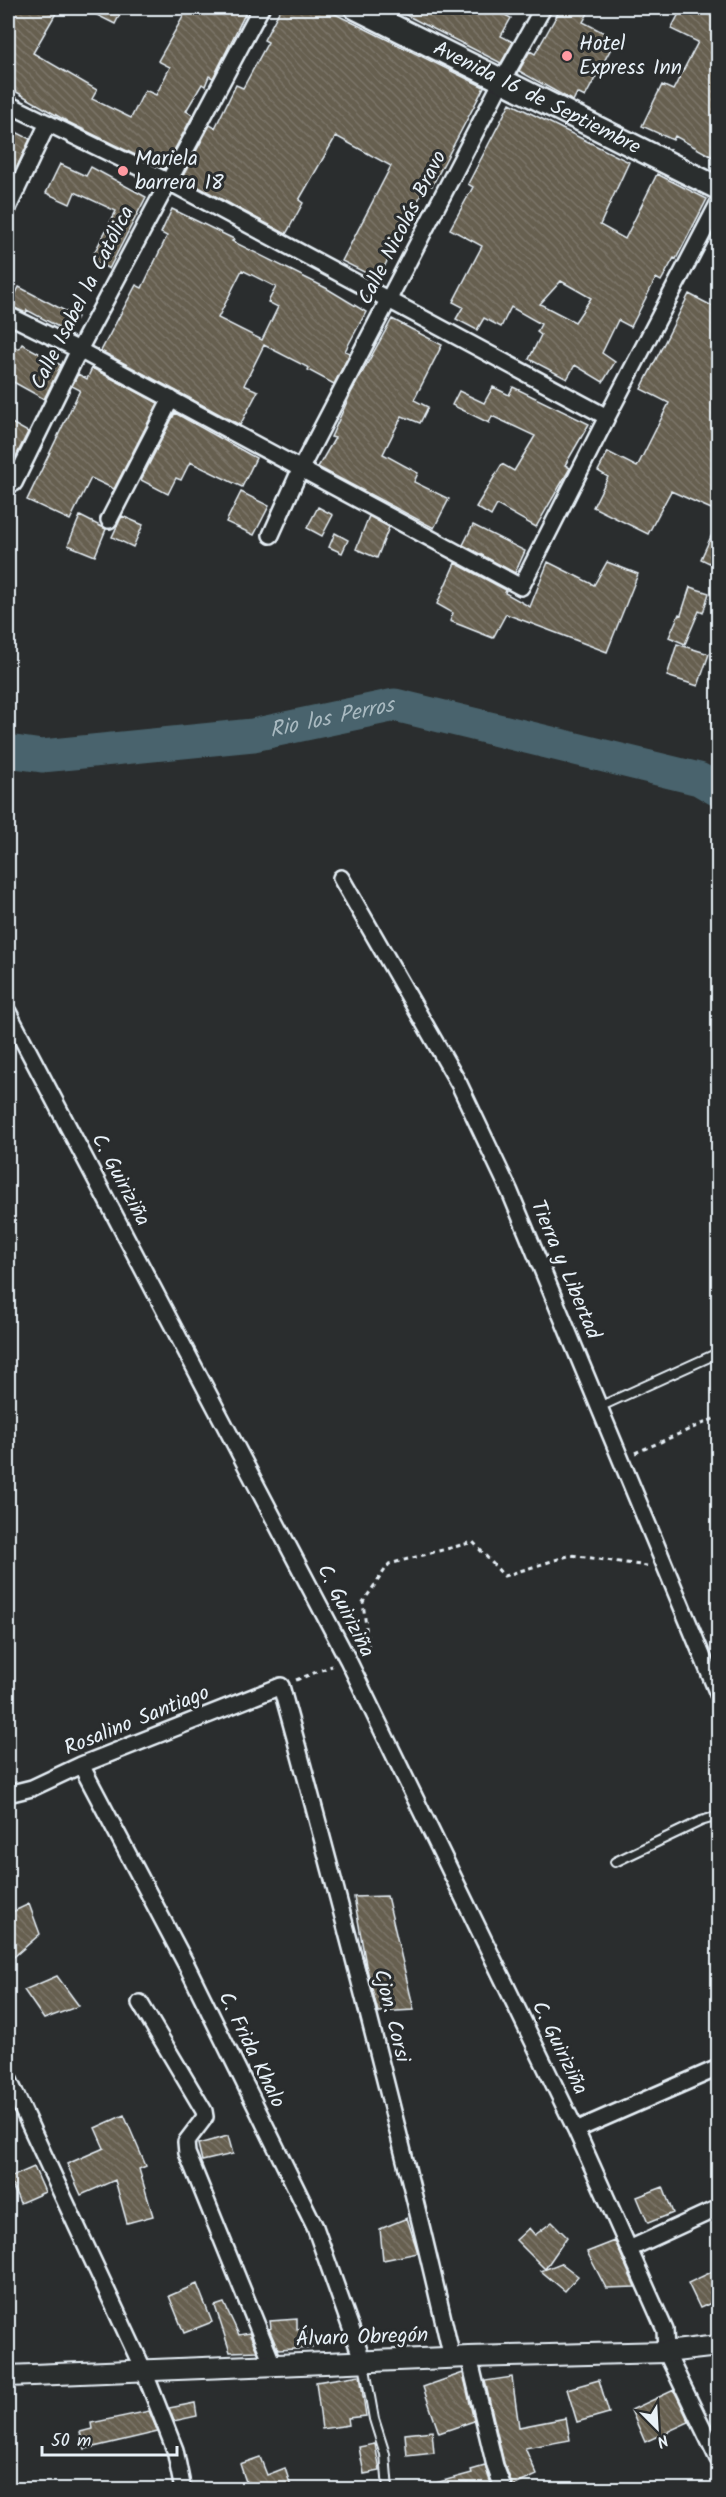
<svg xmlns="http://www.w3.org/2000/svg" width="726" height="2497" font-family="Kalam,sans-serif">
<style>
.lines{fill:none;stroke-linecap:round;stroke-linejoin:round}
.river{stroke:#48646d;stroke-width:33}
.building{fill:url(#building-back-hatch);stroke:#e8f1f8;stroke-width:1.5;fill-rule:evenodd}
.lane-casing{stroke:#e8f1f8;stroke-width:12}
.street-casing{stroke:#e8f1f8;stroke-width:20}
.secondary-casing{stroke:#e8f1f8;stroke-width:24}
.primary-casing{stroke:#e8f1f8;stroke-width:27}
.path{stroke:#e8f1f8;stroke-width:3;stroke-dasharray:4.5 4.5;stroke-linecap:butt}
.lane{stroke:#2a2d2e;stroke-width:8}
.street{stroke:#2a2d2e;stroke-width:15}
.secondary{stroke:#2a2d2e;stroke-width:20}
.primary{stroke:#2a2d2e;stroke-width:22}
.poi-dot{fill:#ff9aa2;stroke:#2a2d2e;stroke-width:2}
.labels{text-anchor:middle;dominant-baseline:central;stroke-width:6;stroke-linejoin:round;paint-order:stroke}
.poi-label{font-size:21px;fill:#e8f1f8;stroke:#2a2d2e;text-anchor:start}
.street-label{font-size:21px;fill:#e8f1f8;stroke:#2a2d2e}
.water-label{font-size:22px;font-style:italic;fill:#a8b9c0;stroke:#2a2d2e}
</style>
<defs>
<pattern id="building-back-hatch" width="6" height="6" patternUnits="userSpaceOnUse" patternTransform="scale(1.5)"><rect width="6" height="6" fill="#665f4f"/><path d="M-1 5l2 2M0 0l6 6M5-1l2 2" fill="none" stroke="#7c7669"/></pattern>
</defs>
<rect width="100%" height="100%" fill="#2a2d2e"/>
<filter id="ink" filterUnits="userSpaceOnUse"><feTurbulence type="fractalNoise" baseFrequency=".0167" numOctaves="2"/><feDisplacementMap in="SourceGraphic" scale="12" xChannelSelector="R" yChannelSelector="G"/><feConvolveMatrix kernelMatrix="1 2 1 2 8 2 1 2 1" color-interpolation-filters="sRGB"/></filter>
<g filter="url(#ink)">
<g class="lines">
<path class="river" id="s1" d="M8,751L42,756L253,735L395,705L699,779L718,790"/>
</g>
<path class="building" d="M14,8H59L33,53L97,90L92,99L131,118L145,90L156,95L170,67L158,61L188,8H248L213,78L209,76L205,86L202,84L186,111L193,115L164,169L68,122L8,87V19Z
M83,8H123L115,24Z
M281,8H323L484,87L432,186L427,183L378,279L342,261L391,166L336,136L299,200L303,203L286,234L182,178L210,125L215,128L236,85L243,88L268,42L264,40Z
M392,8H491L511,18L501,36L513,42L501,63Z
M561,8H591L583,22L616,39L585,97L577,93L573,101L519,71L530,51L535,54Z
M682,8H713L718,11V160L675,136L673,140L642,126L662,85L673,90L698,42L671,29Z
M510,103L629,162L600,225L625,239L657,174L707,199L676,259L674,258L661,281L656,278L631,327L618,320L602,353L615,362L603,382L575,365L567,379L529,359L541,335L537,332L541,324L511,307L501,327L484,318L477,330L456,319L463,307L453,302L482,246L450,229L473,187L468,184ZM561,281L591,298L575,322L540,304Z
M8,128L30,139L8,186Z
M60,164L86,176L91,167L146,197L109,269L91,259L116,211L75,192L70,204L46,193Z
M172,209L234,239L232,241L326,288L366,312L345,351L350,353L334,384L308,370L309,368L264,345L244,385L258,391L240,425L101,351L136,285L142,288L167,236L161,233ZM242,270L276,287L268,302L278,307L262,340L218,318Z
M19,287L77,317L68,332L27,310L26,313L10,306Z
M689,294L718,309V512L671,491L648,534L593,507L608,477L598,471L608,452L637,467L669,403L641,389Z
M392,319L442,345L414,400L428,407L420,423L402,416L383,454L418,473L414,482L449,499L434,528L318,467L335,438L331,437L351,393Z
M8,344L19,349L22,344L61,365L44,399L8,379Z
M92,368L158,403L114,489L91,478L70,520L27,500L80,390L72,386L78,374L87,379Z
M493,387L509,395L513,387L589,424L565,465L570,468L536,527L497,505L491,516L476,507L502,464L514,471L535,436L492,416L489,423L452,405L459,391L484,403Z
M175,413L256,458L242,487L190,462L181,480L176,478L168,494L141,480Z
M8,421L28,432L8,472Z
M241,492L269,506L254,535L226,522Z
M318,507L333,515L322,536L307,528Z
M80,516L106,529L95,556L68,545Z
M122,516L143,525L133,547L112,537Z
M369,516L389,527L377,558L356,549Z
M718,521V567L701,559Z
M473,525L525,551L515,573L463,545Z
M335,533L348,540L342,553L329,547Z
M548,562L594,585L607,562L638,574L607,652L506,614L493,638L450,621L453,613L437,604L455,563L506,590L505,593L530,607Z
M690,587L709,593L703,613L699,611L685,644L669,637L679,614L681,615Z
M677,644L709,654L698,686L667,676Z
M387,1896L414,2010L378,2012L366,1965L354,1897Z
M29,1904L40,1934L8,1962V1914Z
M57,1976L79,2006L44,2019L24,1990Z
M124,2115L146,2166L139,2169L153,2216L127,2223L115,2180L81,2195L67,2164L104,2148L95,2128Z
M228,2136L233,2154L202,2161L198,2144Z
M34,2167L45,2192L20,2203L9,2178Z
M663,2187L673,2213L648,2223L637,2197Z
M407,2218L418,2253L383,2260L380,2229Z
M552,2222L567,2237L545,2269L516,2240L529,2228L535,2235Z
M615,2241L635,2287L606,2288L587,2252Z
M561,2263L578,2276L565,2291L541,2271Z
M718,2269V2300L700,2308L688,2283Z
M197,2284L212,2322L184,2333L169,2296Z
M224,2303L239,2335L249,2333L257,2351L230,2352L215,2306Z
M297,2319V2329L305,2328L312,2348L278,2350L269,2329L271,2328L270,2321Z
M463,2373L474,2421L439,2433L423,2387Z
M360,2375L366,2416L348,2418L349,2425L322,2429L316,2382Z
M512,2377L519,2427L566,2418L570,2440L525,2448L537,2475L513,2486L504,2463L485,2381Z
M599,2380L609,2413L577,2422L567,2389Z
M674,2390L689,2422L645,2442L631,2410Z
M195,2403L197,2416L174,2421L169,2408Z
M149,2411L158,2432L85,2449L80,2432L92,2429L91,2423Z
M432,2431L434,2453L407,2456L405,2434Z
M375,2444L380,2471L364,2474L359,2447Z
M260,2457L267,2475L285,2468L292,2490H231V2487L246,2482L240,2464Z
M485,2466L493,2490H428V2485L472,2473L471,2470Z"/>
<g class="lines">
<g class="lane-casing">
<path id="lane" d="M599,1407L718,1353
M615,1862L701,1821L718,1816
M364,2363L374,2419L385,2454L388,2490"/>
</g>
<g class="street-casing">
<path id="street" d="M8,104L167,181L607,417
M8,208L48,123
M8,315L79,350L521,587L607,417L718,204
M14,483L79,350L261,8
M109,520L171,399
M271,535L301,468L503,79L543,8
M341,878L459,1084L510,1192L718,1694
M8,1012L348,1660L576,2130L665,2330L666,2352L718,2459
M81,1765L187,1966L315,2227L363,2362
M8,1794L32,1788L81,1765L281,1686C342,1909 401,2133 452,2358
M140,2003L204,2111L205,2117L186,2142L187,2153L273,2365
M8,2078L144,2371L175,2450L183,2490
M576,2130L718,2068
M629,2249L718,2208
M469,2357L495,2466L504,2490"/>
</g>
<g class="secondary-casing">
<path id="secondary" d="M8,2376L469,2357L666,2352L718,2346"/>
</g>
<g class="primary-casing">
<g id="primary">
<path id="s2" d="M356,8L718,188"/>
</g>
</g>
<path class="path" d="M635,1453L718,1417
M364,1654L369,1652L363,1602L389,1564L473,1542L504,1576L571,1555L647,1566
M296,1680L332,1666"/>
<use href="#lane" class="lane"/>
<use href="#street" class="street"/>
<use href="#secondary" class="secondary"/>
<use href="#primary" class="primary"/>
</g>
</g>
<g class="poi-dot">
<circle cx="567" cy="56" r="6"/>
<circle cx="123" cy="171" r="6"/>
</g>
<g class="labels">
<g class="poi-label">
<text x="579" y="44">Hotel<tspan x="579" dy="24">Express Inn</tspan></text>
<text x="135" y="159">Mariela<tspan x="135" dy="24">barrera 18</tspan></text>
</g>
<g class="street-label">
<text stroke="none"><textPath href="#s2" startOffset="202">Avenida 16 de Septiembre</textPath></text>
<text transform="translate(403 228) rotate(-63)">Calle Nicolás Bravo</text>
<text transform="translate(83 298) rotate(-63)">Calle Isabel la Católica</text>
<text transform="translate(120 1180) rotate(62)">C. Guiriziña</text>
<text transform="translate(565 1270) rotate(67)">Tierra y Libertad</text>
<text transform="translate(345 1611) rotate(63)">C. Guiriziña</text>
<text transform="translate(137 1721) rotate(-22)">Rosalino Santiago</text>
<text transform="translate(391 2016) rotate(76)">Cjon. Corsi</text>
<text transform="translate(559 2048) rotate(64)">C. Guiriziña</text>
<text transform="translate(251 2050) rotate(64)">C. Frida Khalo</text>
<text transform="translate(362 2338) rotate(-2)">Álvaro Obregón</text>
</g>
<g class="water-label">
<text stroke="none"><textPath href="#s1" startOffset="327">Rio los Perros</textPath></text>
</g>
</g>
<rect width="726" height="2497" fill="none" stroke="#2a2d2e" stroke-width="30"/>
<rect x="15" y="15" width="696" height="2467" fill="none" stroke="#e8f1f8" stroke-width="2" filter="url(#ink)"/>
<g transform="translate(657 2428) rotate(156)" stroke="#2a2d2e" stroke-width="4.5" paint-order="stroke">
<path d="M0-4.5L10 22L0 15L-10 22Z" fill="#e8f1f8"/>
<text y="-9" font-size="16" font-weight="bold" text-anchor="middle" fill="#e8f1f8">N</text>
</g>
<path d="M42 2446v9h135v-9" fill="none" stroke="#e8f1f8" stroke-width="3"/>
<text x="51" y="2446" font-size="18" fill="#e8f1f8" stroke="#2a2d2e" stroke-width="4.5" paint-order="stroke">50 m</text>
</svg>
